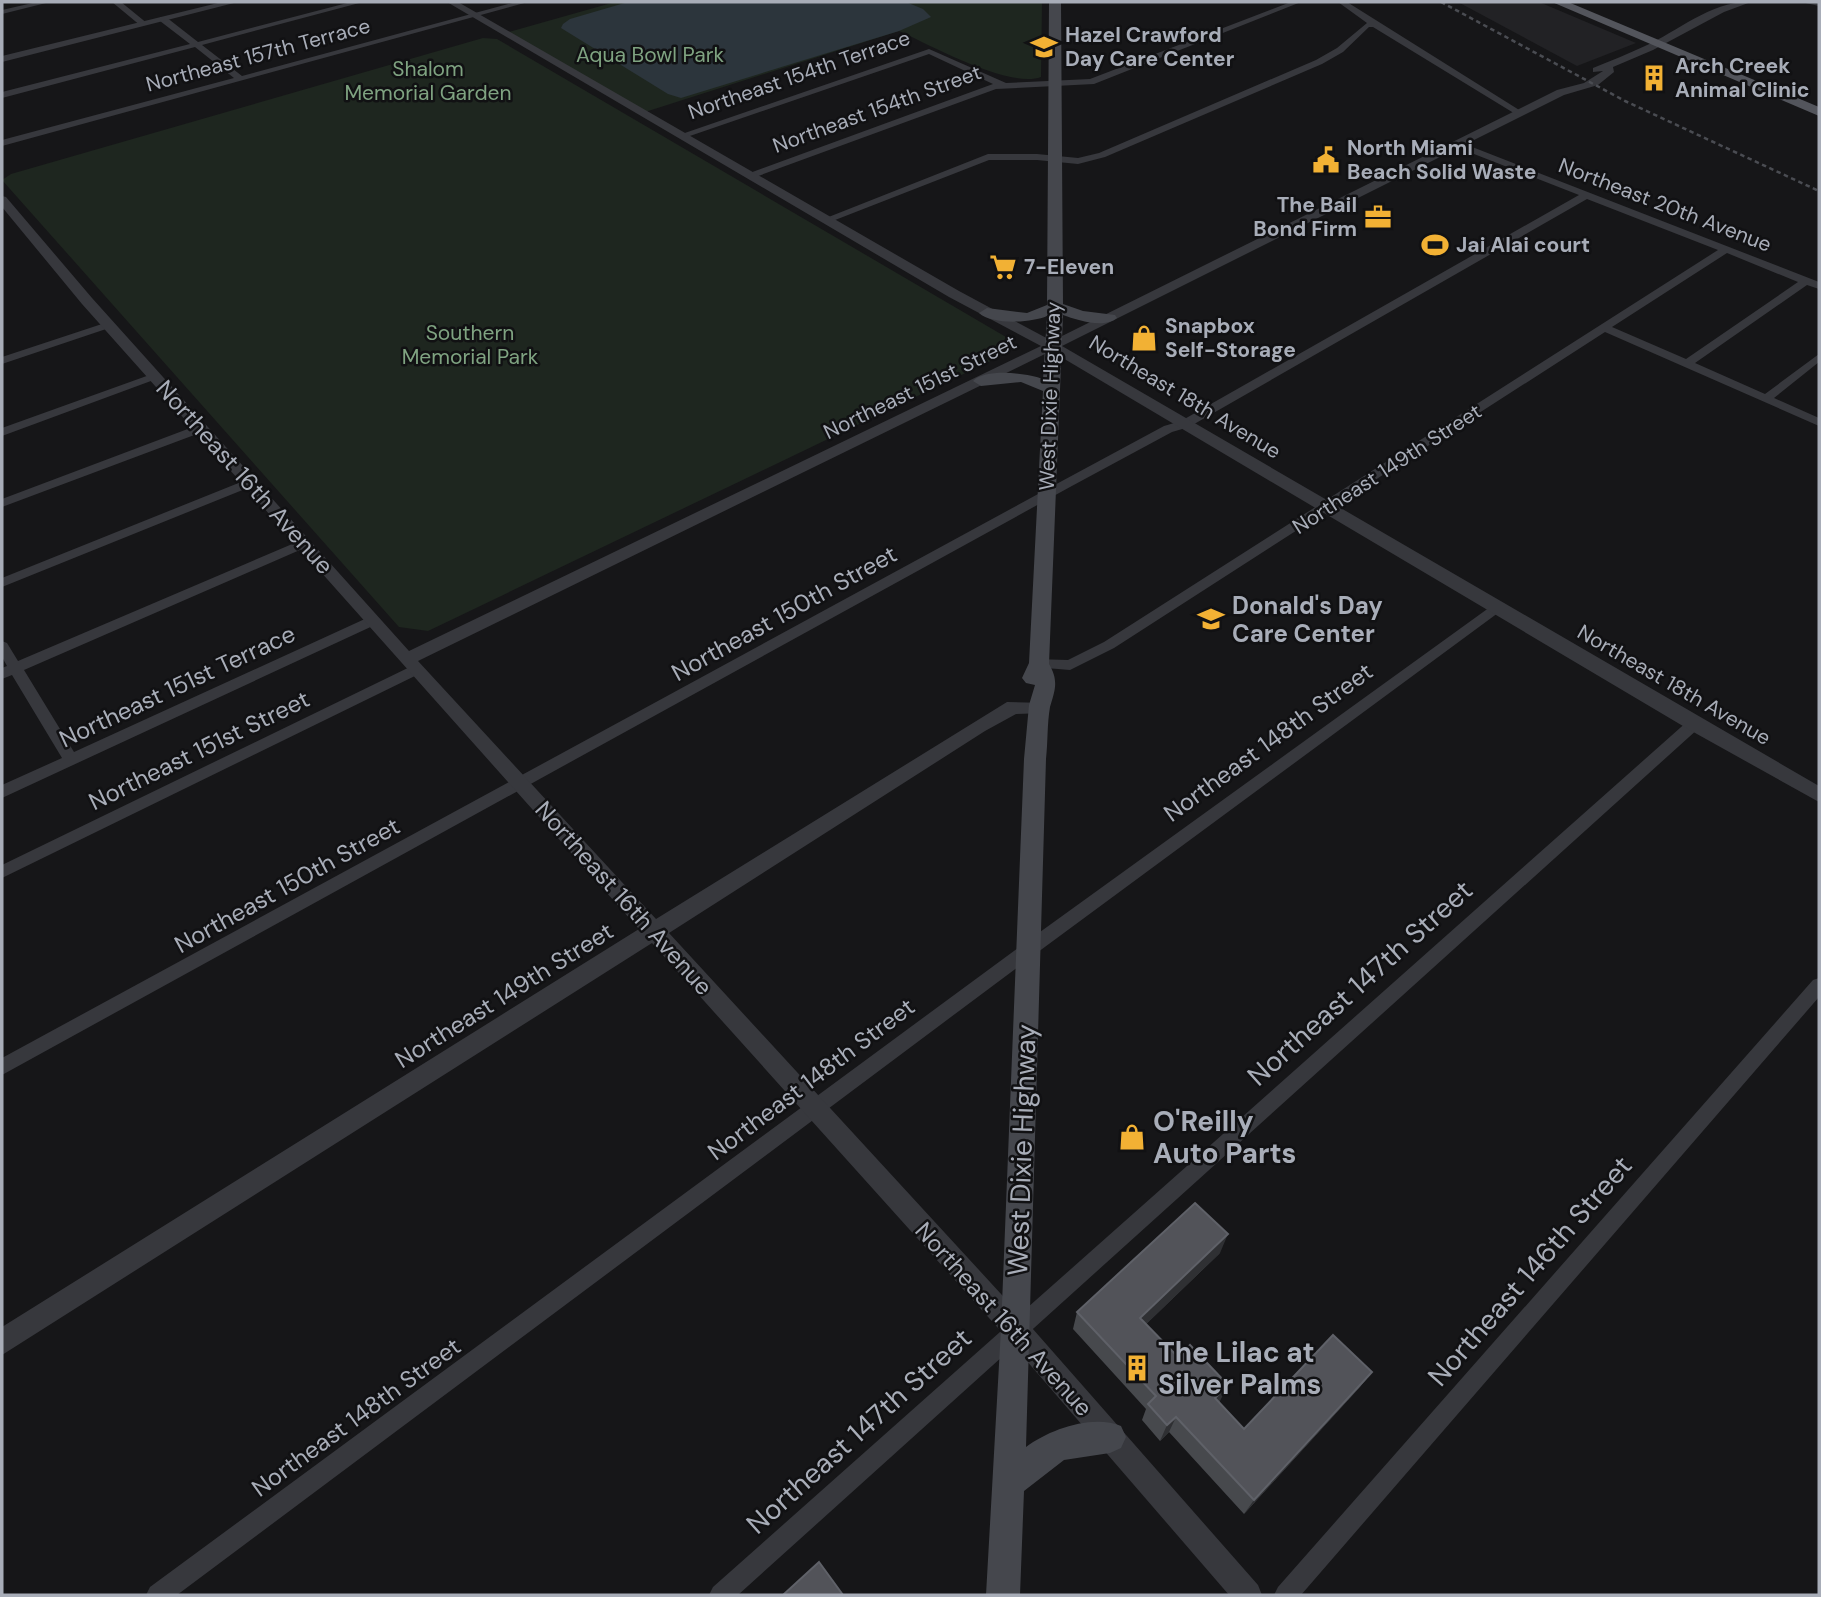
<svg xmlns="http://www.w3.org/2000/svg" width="1821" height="1597" font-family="'DM Sans',sans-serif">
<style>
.built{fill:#222225}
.green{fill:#1e261f}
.water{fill:#2c353c}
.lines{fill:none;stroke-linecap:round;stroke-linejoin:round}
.minor{fill:#37383d;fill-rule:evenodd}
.tertiary{fill:#37383d;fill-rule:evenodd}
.secondary{fill:#45474d;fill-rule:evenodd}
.primary{fill:#53555c;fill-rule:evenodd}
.rail{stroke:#4a4c52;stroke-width:2.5;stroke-dasharray:4.5 3.5;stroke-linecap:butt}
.wall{fill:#47494d}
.shaded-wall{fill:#2f3033}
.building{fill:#525359;stroke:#5f6168;stroke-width:2}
.labels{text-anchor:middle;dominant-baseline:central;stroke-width:5;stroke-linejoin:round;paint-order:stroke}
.far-poi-label{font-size:21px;font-weight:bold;fill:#a8adb8;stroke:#111113;text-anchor:start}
.far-street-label{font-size:21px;fill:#a8adb8;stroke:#111113}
.far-park-label{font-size:21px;fill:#7fa381;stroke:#111113}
.street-label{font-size:24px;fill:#a8adb8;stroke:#111113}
.poi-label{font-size:24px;font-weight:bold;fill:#a8adb8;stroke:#111113;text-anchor:start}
.near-street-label{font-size:28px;fill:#a8adb8;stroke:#111113}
.near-poi-label{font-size:28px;font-weight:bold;fill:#a8adb8;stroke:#111113;text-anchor:start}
</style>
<rect width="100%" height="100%" fill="#161618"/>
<path class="built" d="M1458,2H1539L1636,43L1577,66Z"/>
<path class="green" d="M615,2H1042L1041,77C1009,89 930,45 899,31L642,113L505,33Z
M483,38L497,39L1006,337L1005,354L428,631L399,627L2,180L11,174Z"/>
<path class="water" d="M628,2H906L923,9L931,17L899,31L681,98L668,94L561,28L563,24L570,19Z"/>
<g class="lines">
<path class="minor" d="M37,2H50L2,14V10Z
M112,2H121L148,24L141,26Z
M351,2H363L202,45L242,76L516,2H528L2,146V140L234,78L195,47L2,98V92L190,44L160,21V17H166L198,42Z
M1291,2H1301L1094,84L996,89L750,179L745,176L747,174L993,84L929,54L684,138L676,136L929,49L1006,83L1090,79Z
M1338,2H1347L1524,113L1517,115L1373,27H1369L1343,52L1322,64L1105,157L1078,164L1037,160H989L830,222L821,220L988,154H1037L1078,158L1099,153L1316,60L1337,48L1367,23Z
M1801,2H1819V6Z
M1456,143H1462L1819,282V289L1807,285L1695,363L1765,394L1819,354V362L1774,398L1819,418V426L1605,332L1114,648L1070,670L1034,667L1032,663L1034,659L1068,660L1104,642L1718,250L1587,199L1189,427L1172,432L1070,487L2,1075V1058L1062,481L1164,426L1181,421L1579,195L1456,147ZM1727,253L1798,282L1686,359L1612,327Z
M108,322L113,325L112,327L2,364V357Z
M155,373L159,374V378L2,436V428Z
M201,424L205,425V431L2,507V499Z
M251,478L257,482L255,485L2,587V578Z
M304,539L311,543L309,546L24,670L74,752L367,618H377L379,621L377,624L2,798V785L62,758L12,675L2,679V668L7,666L2,657V641L7,643L18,661Z
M1497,602L1504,607L1502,610L1034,955L177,1595H146L150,1587L1022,945Z
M416,664L423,669L421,673L2,878V865Z
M1694,719L1699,720L1702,724L1699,728L738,1595H709L713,1587L1689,720Z
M1819,978V997L1301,1595H1274L1278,1587L1813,980Z"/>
<path class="tertiary" d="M222,2H238L2,62V56Z
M447,2H458L959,291L1052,341L1557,90L1584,83L1603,71L1593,72V68C1610,61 1628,54 1645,46C1678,31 1713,0 1751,2L1724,12L1653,50L1613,67L1614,72L1598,85L1564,95L1062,346L1819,786V802L1688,729L1051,351L418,661L656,919L1007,702L1046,703L1049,708L1046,713L1016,714L985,731L669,933L1025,1320L1258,1585L1262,1595H1229L1007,1338L652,943L2,1355V1327L639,929L82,304L2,207V196L6,197L92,298L409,651L1041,346L949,297Z"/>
<path class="secondary" d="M1049,2H1061L1063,304L1083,311L1115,315L1117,318C1104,329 1077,320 1063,315L1049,664C1059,681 1055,690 1050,707C1047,724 1048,742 1046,759L1026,1447C1050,1429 1093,1414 1121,1426L1126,1437L1121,1448L1110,1453L1064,1460L1024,1491L1020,1595H986L1001,1329L1024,759L1029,705L1035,685L1026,683L1022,678L1029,663L1043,391L1021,382L981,386L973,381C986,368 1027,373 1043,379L1047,316C1031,323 992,325 979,313L987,308L1027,313L1047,305Z"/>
<path class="primary" d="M1552,2H1568L1819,107V116Z"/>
<path class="rail" d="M1441,2L1625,101L1819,191"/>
</g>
<path class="wall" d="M1220,1253L1146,1324L1220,1401L1219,1402L1244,1429L1372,1372L1359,1388L1244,1514L1169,1432L1160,1441L1142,1420L1146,1409L1073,1329L1077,1312Z"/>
<path class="shaded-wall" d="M1228,1234L1220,1253L1134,1336L1140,1318Z
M1372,1372L1359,1388L1244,1514L1254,1500Z
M1228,1385L1220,1401L1207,1414L1215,1398Z
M1176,1417L1169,1432L1160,1441L1167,1425Z"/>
<path class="building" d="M1195,1203L1228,1234L1140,1318L1178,1357L1190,1345L1228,1385L1215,1398L1244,1429L1333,1335L1372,1372L1254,1500L1176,1417L1167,1425L1148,1404L1156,1396L1077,1312Z
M819,1562L843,1595H783Z"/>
<defs>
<g id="school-bare" transform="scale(2.1)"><path d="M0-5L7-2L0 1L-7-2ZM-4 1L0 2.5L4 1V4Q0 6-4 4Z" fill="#f2b134" stroke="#111113" stroke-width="2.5" paint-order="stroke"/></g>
<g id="building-bare" transform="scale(2.1)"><path d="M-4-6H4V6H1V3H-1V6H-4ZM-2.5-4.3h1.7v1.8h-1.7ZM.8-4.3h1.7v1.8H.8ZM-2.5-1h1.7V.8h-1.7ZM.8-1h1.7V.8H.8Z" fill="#f2b134" stroke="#111113" stroke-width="2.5" paint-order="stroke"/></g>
<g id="civic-bare" transform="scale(2.1)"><path d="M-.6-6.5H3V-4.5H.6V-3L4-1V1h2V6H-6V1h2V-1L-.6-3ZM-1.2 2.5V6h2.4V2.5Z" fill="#f2b134" stroke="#111113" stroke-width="2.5" paint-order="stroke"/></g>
<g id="office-bare" transform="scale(2.1)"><path d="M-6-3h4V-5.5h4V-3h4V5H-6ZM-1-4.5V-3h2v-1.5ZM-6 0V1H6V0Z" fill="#f2b134" stroke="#111113" stroke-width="2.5" paint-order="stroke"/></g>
<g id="stadium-bare" transform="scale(2.1)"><path d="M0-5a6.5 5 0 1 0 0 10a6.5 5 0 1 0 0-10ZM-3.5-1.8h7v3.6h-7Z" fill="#f2b134" stroke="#111113" stroke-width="2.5" paint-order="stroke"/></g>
<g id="supermarket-bare" transform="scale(2.1)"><path d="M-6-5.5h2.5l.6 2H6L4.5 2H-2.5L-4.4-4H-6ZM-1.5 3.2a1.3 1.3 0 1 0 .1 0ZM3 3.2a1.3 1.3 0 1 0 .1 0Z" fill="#f2b134" stroke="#111113" stroke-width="2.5" paint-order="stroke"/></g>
<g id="shop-bare" transform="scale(2.1)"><path d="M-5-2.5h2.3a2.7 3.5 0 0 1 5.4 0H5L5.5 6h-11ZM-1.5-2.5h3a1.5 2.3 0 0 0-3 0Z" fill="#f2b134" stroke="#111113" stroke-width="2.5" paint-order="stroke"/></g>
</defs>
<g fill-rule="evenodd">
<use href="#school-bare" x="1044" y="47"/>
<use href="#building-bare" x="1654" y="78"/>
<use href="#civic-bare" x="1326" y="160"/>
<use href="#office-bare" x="1378" y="217"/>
<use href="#stadium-bare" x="1435" y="245"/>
<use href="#supermarket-bare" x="1003" y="267"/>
<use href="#shop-bare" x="1144" y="338"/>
<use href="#school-bare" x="1211" y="619"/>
<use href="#shop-bare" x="1132" y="1137"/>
<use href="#building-bare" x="1137" y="1368"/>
</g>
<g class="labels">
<g class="far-poi-label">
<text x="1065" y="35">Hazel Crawford<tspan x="1065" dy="24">Day Care Center</tspan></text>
<text x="1675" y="66">Arch Creek<tspan x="1675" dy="24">Animal Clinic</tspan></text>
<text x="1347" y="148">North Miami<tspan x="1347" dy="24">Beach Solid Waste</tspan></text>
<text x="1357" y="205" text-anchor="end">The Bail<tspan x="1357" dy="24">Bond Firm</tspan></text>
<text x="1456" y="245">Jai Alai court</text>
<text x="1024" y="267">7-Eleven</text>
<text x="1165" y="326">Snapbox<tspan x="1165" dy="24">Self-Storage</tspan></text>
</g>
<g class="far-street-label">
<text transform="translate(258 55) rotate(-15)">Northeast 157th Terrace</text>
<text transform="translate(799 75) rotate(-19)">Northeast 154th Terrace</text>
<text transform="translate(877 109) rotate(-20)">Northeast 154th Street</text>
<text transform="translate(1665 205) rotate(21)">Northeast 20th Avenue</text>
<text transform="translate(920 387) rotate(-26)">Northeast 151st Street</text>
<text transform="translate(1050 396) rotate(-88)">West Dixie Highway</text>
<text transform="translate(1185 397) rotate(31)">Northeast 18th Avenue</text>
<text transform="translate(1387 469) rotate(-33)">Northeast 149th Street</text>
<text transform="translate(1674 685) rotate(30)">Northeast 18th Avenue</text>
</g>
<g class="far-park-label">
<text x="650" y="55">Aqua Bowl Park</text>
<text x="428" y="69">Shalom<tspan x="428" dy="24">Memorial Garden</tspan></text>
<text x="470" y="333">Southern<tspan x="470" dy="24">Memorial Park</tspan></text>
</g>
<g class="street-label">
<text transform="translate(245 477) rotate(48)">Northeast 16th Avenue</text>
<text transform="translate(784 613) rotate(-29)">Northeast 150th Street</text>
<text transform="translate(177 686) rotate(-25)">Northeast 151st Terrace</text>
<text transform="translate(1268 742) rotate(-36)">Northeast 148th Street</text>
<text transform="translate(199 750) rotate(-26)">Northeast 151st Street</text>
<text transform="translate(287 885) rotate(-29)">Northeast 150th Street</text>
<text transform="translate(624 898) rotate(48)">Northeast 16th Avenue</text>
<text transform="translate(504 995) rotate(-32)">Northeast 149th Street</text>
<text transform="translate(811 1079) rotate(-37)">Northeast 148th Street</text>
<text transform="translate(1004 1319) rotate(48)">Northeast 16th Avenue</text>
<text transform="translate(356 1417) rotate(-36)">Northeast 148th Street</text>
</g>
<g class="poi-label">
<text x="1232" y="605">Donald's Day<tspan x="1232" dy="28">Care Center</tspan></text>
</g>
<g class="near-street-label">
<text transform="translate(1360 983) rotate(-42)">Northeast 147th Street</text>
<text transform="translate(1022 1150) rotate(-88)">West Dixie Highway</text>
<text transform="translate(1530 1271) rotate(-49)">Northeast 146th Street</text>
<text transform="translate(859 1431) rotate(-42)">Northeast 147th Street</text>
</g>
<g class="near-poi-label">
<text x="1153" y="1121">O'Reilly<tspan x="1153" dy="32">Auto Parts</tspan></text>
<text x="1158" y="1352">The Lilac at<tspan x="1158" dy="32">Silver Palms</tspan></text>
</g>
</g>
<rect width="1821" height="1597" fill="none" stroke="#a8adb8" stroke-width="7"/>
</svg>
